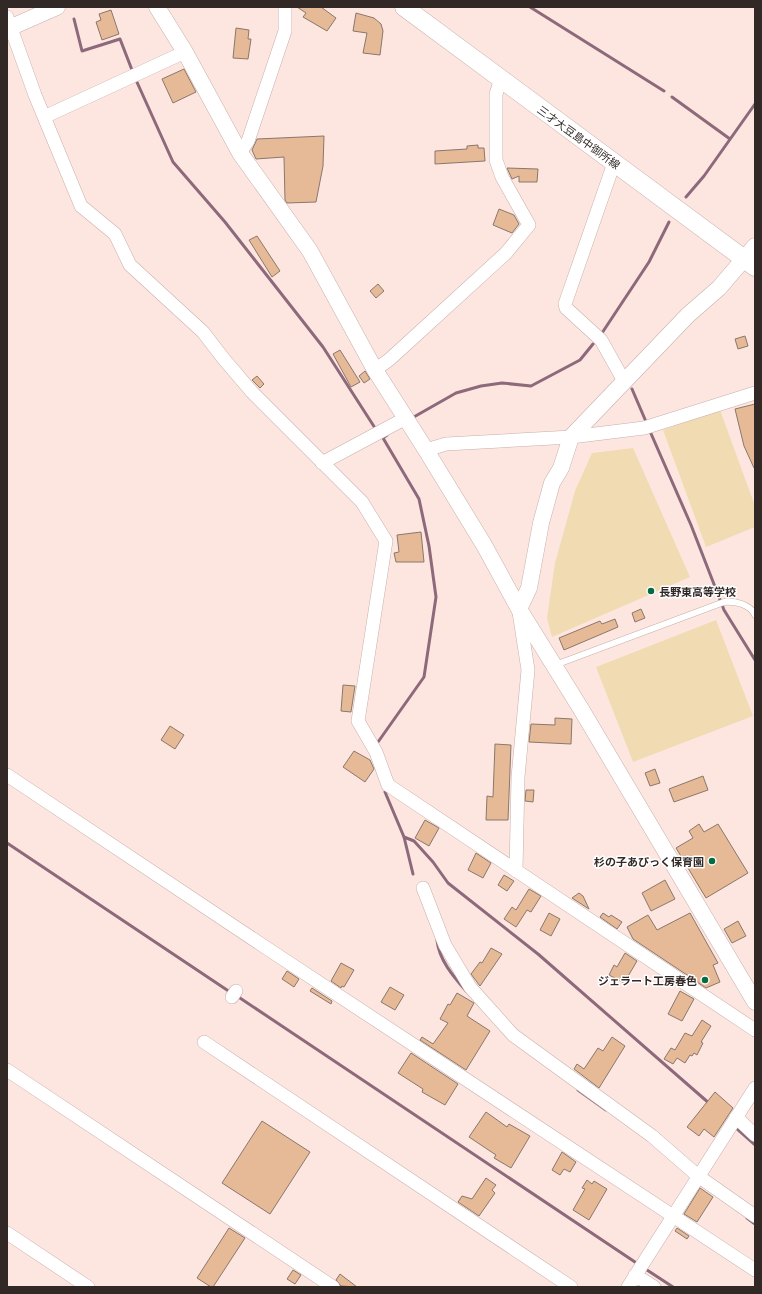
<svg xmlns="http://www.w3.org/2000/svg" width="762" height="1294" font-family="'Open Sans','Noto Sans JP',sans-serif">
<style>
.green{fill:#f1dbb3}
.lines{fill:none;stroke-linecap:round;stroke-linejoin:round}
.stream{stroke:#8d697c;stroke-width:3}
.building{fill:#e6b997;stroke:#89786c}
.service-casing{stroke:#c7afaa;stroke-width:7}
.minor-casing{stroke:#c7afaa;stroke-width:14}
.tertiary-casing{stroke:#c7afaa;stroke-width:17}
.secondary-casing{stroke:#c7afaa;stroke-width:19}
.service{stroke:#fff;stroke-width:6}
.minor{stroke:#fff;stroke-width:13}
.tertiary{stroke:#fff;stroke-width:16}
.secondary{stroke:#fff;stroke-width:18}
.poi-dot{fill:#046c42;stroke:#fff;stroke-width:1.5}
.labels{text-anchor:middle;dominant-baseline:central;stroke-width:3;stroke-linejoin:round;paint-order:stroke}
.street-label{font-size:11px;fill:#322927;stroke:#fff}
.poi-label{font-size:11px;font-weight:bold;fill:#322927;stroke:#fff;text-anchor:end}
</style>
<rect width="100%" height="100%" fill="#fee6e0"/>
<path class="green" d="M720,410L755,506V527L706,547L663,430Z
M633,448L690,577L552,637L547,618L555,563L575,491L592,453Z
M716,620L753,716L633,762L596,667Z"/>
<g class="lines">
<path class="stream" d="M530,7L664,91
M74,19L82,51L120,39L132,70
M136,80L173,162L225,222L323,347L375,428
M672,97L730,139
M686,197L704,176L755,104
M602,333L649,262L669,222
M632,389L647,424
M412,418L456,393L481,386L502,383L531,386L580,360L593,344
M649,429L691,525L724,610L755,660
M378,742L424,677L436,597L429,546L419,499L383,438L387,435
M385,792L404,837L413,874
M404,837L414,841L433,862L448,883L538,954L710,1104
M7,843L230,992
M437,940C439,960 453,976 466,991
M237,996L635,1262
M578,1090L606,1110
M737,1129L755,1145
M747,1218L755,1224
M647,1270L673,1287"/>
</g>
<path class="building" d="M297,7H321L336,18L327,31L303,17L306,13Z
M111,10L119,34L102,40L96,22L101,20L99,14Z
M356,13L374,18L381,24L383,31L380,55L363,53L367,33L353,31Z
M236,28L249,30L248,39H251L248,59L233,58Z
M184,69L196,92L173,103L162,79Z
M324,136L323,166L316,202L287,203L285,200L284,157L256,159L252,150L257,139Z
M478,145V148H484L485,161L435,164V151L467,149V146Z
M507,168L538,169L537,182H519V176L512,179Z
M499,209L514,215L519,224L512,233L493,225Z
M257,236L280,271L272,277L249,240Z
M378,284L384,291L376,298L370,291Z
M745,336L748,346L738,349L735,339Z
M340,350L360,382L351,387L333,354Z
M365,371L370,379L364,383L359,376Z
M257,376L264,384L260,388L252,380Z
M755,404V468H754L744,446L735,409Z
M421,532L424,562H396L394,553L399,552L397,535Z
M641,609L645,618L635,622L632,613Z
M615,619L618,627L564,650L559,638L600,621L602,624Z
M343,685L355,686L351,712L341,711Z
M555,718L572,719L571,744L529,742L531,724L555,725Z
M170,726L184,735L175,749L161,740Z
M495,744L511,745L508,820H486L487,796L493,797Z
M354,751L370,760L374,769L365,782L343,767Z
M655,769L660,783L650,786L645,773Z
M703,776L708,790L674,802L669,789Z
M526,790H534L533,802L525,801Z
M425,820L439,828L429,846L415,838Z
M699,824L704,832L718,824L748,873L706,898L676,848L693,838L689,831Z
M476,853L491,863L483,878L468,870Z
M504,875L514,881L507,891L498,885Z
M665,880L675,899L651,911L642,893Z
M529,889L541,896L531,912L527,910L516,927L504,919L512,907L516,910Z
M579,893L583,896L589,909L572,898Z
M549,913L560,919L551,936L540,930Z
M603,913L609,917L611,915L622,922L617,929L600,917Z
M690,913L718,963L713,965L720,982L706,988L697,982L693,976L690,977L633,939L627,927L648,915L657,930Z
M738,921L746,936L732,943L724,929Z
M491,948L502,954L480,986L471,974L480,962L482,963Z
M625,953L637,961L624,983L609,975L614,965L617,967Z
M341,963L354,970L344,987L342,986L341,988L331,981Z
M287,971L299,979L294,987L282,979Z
M390,987L404,995L395,1010L381,1002Z
M312,988L332,1001L331,1004L310,991Z
M680,991L694,999L682,1021L668,1014Z
M457,993L474,1003L467,1016L490,1031L466,1070L420,1040L422,1037L433,1044L448,1023L440,1019L448,1004L450,1005Z
M702,1020L711,1026L701,1042L703,1043L697,1055L694,1053L692,1056L690,1055L685,1063L677,1058L673,1064L664,1059L671,1048L675,1050L685,1033L692,1036Z
M612,1037L625,1046L599,1088L574,1069L577,1064L584,1069L598,1048L603,1051Z
M411,1053L458,1084L445,1105L422,1092L423,1089L398,1073Z
M715,1092L733,1108L714,1137L704,1129L699,1136L687,1127Z
M486,1112L507,1127L509,1124L530,1136L511,1168L494,1158L496,1155L469,1137Z
M262,1121L310,1152L270,1214L222,1183Z
M562,1152L576,1162L570,1172L564,1169L560,1175L552,1170Z
M486,1178L496,1185L492,1190L495,1193L479,1216L458,1202L462,1196L472,1199Z
M587,1180L592,1184L594,1181L607,1189L589,1220L573,1210L585,1189L582,1188Z
M700,1188L713,1197L697,1222L684,1214Z
M229,1228L245,1238L213,1287H211L197,1278Z
M677,1228L689,1236L687,1239L675,1231Z
M293,1270L301,1275L295,1284L287,1279Z
M340,1274L357,1287L341,1286L336,1280Z"/>
<g class="lines">
<g class="service-casing">
<path id="service" d="M555,665L724,602C735,601 750,604 755,615"/>
</g>
<g class="minor-casing">
<path id="minor" d="M7,17L35,95L81,206L115,234L130,265L203,332L223,358L252,392L362,502L386,541L358,721L376,752L388,785L755,1030
M44,117L185,52
M240,153L248,141L285,31V7
M614,163L565,304L566,308L601,340L624,381
M375,370L390,359L506,253L529,225L502,177L496,160V94L501,79
M426,450L446,444L571,437L644,428L755,393
M322,463L406,418
M7,775L265,947L755,1270
M516,871L518,777L528,670L519,612
M423,888L445,945L470,987L513,1035L652,1136L698,1176L755,1216
M232,997L236,991
M204,1042L571,1287
M7,1070L333,1287
M736,1117L755,1135
M7,1233L88,1287
M635,1275L654,1287
M628,1287L755,1088"/>
</g>
<g class="tertiary-casing">
<path id="tertiary" d="M157,7L185,52L240,153L310,251L375,370L426,450L484,545L519,609L581,709L755,1002
M7,29L57,7
M519,609L529,588L541,523L552,483L561,468L571,437L688,315L719,288L755,246"/>
</g>
<g class="secondary-casing">
<path id="secondary" d="M404,7L755,267"/>
</g>
<use href="#service" class="service"/>
<use href="#minor" class="minor"/>
<use href="#tertiary" class="tertiary"/>
<use href="#secondary" class="secondary"/>
</g>
<g class="poi-dot">
<circle cx="651" cy="591" r="4"/>
<circle cx="712" cy="861" r="4"/>
<circle cx="705" cy="980" r="4"/>
</g>
<g class="labels">
<g class="street-label">
<text transform="translate(579 137) rotate(36)">三才大豆島中御所線</text>
</g>
<g class="poi-label">
<text x="659" y="591" text-anchor="start">長野東高等学校</text>
<text x="704" y="861">杉の子あぴっく保育園</text>
<text x="697" y="980">ジェラート工房春色</text>
</g>
</g>
<rect width="762" height="1294" fill="none" stroke="#322927" stroke-width="16"/>
</svg>
